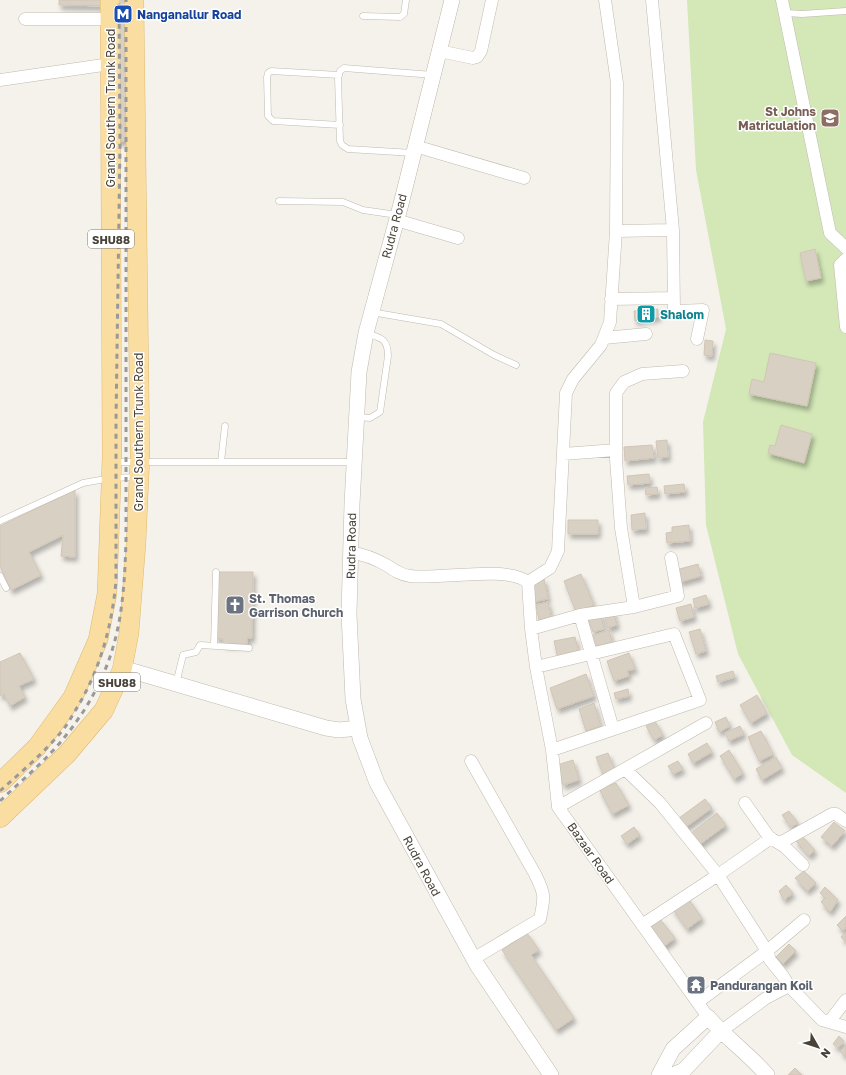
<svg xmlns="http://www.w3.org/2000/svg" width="846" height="1075" font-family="'Golos Text',sans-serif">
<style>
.green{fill:#d3e7b7}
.building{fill:#d9d0c4;stroke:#d1c5b5;filter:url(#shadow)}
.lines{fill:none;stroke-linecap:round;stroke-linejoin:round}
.service-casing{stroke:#c0b9ae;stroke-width:7}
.minor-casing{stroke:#c0b9ae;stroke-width:13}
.tertiary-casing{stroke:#c0b9ae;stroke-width:16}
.primary-casing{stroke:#dfba70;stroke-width:20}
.service{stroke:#fff;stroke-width:6}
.minor{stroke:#fff;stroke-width:12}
.tertiary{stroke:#fff;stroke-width:15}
.primary{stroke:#fadda0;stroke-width:19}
.rail{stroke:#999;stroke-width:3;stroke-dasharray:5 5;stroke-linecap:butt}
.labels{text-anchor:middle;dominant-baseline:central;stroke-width:3;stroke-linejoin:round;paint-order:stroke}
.shield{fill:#fff;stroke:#807b74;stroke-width:1}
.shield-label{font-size:11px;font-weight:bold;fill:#494339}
.transit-label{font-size:12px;font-weight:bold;fill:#164399;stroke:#fff;text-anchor:start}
.street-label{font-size:12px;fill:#494339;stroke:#fff}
.education-label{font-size:12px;font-weight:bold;fill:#785e54;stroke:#fff;text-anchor:end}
.culture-label{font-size:12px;font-weight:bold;fill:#0d838f;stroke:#fff;text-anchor:start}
.worship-label{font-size:12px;font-weight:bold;fill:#5b616d;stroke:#fff;text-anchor:start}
</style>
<defs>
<filter id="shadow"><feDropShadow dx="2.5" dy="4.5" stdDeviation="2" flood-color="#0004"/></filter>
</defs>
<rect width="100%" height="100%" fill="#f5f2ec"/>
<path class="green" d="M687,0H846V793L792,755L738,654L706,525L703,422L726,329L696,170Z"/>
<path class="building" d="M59,0H136L135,141H113L114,6L59,5Z
M815,249L821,278L806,281L800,253Z
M658,309V317L635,321L634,311Z
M705,340L713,341L712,356L704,355Z
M770,353L816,363L807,406L749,394L752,379L764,382Z
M781,425L812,434L804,463L768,453L770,445L775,446Z
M667,440L668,457L658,458L656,441Z
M652,445L654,458L625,461L624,447Z
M649,474L650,483L628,485L627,476Z
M684,484L685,492L665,494L664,486Z
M657,487L658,494L646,495L645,488Z
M75,490V557L61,556L63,535L29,552L41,575L11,590L0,566V526Z
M645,513L646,529L632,530L631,515Z
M568,520H598V534H568Z
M689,525L690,541L667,543L666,533L672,532V527Z
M698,564L701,576L680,582L676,570Z
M217,572H253L252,638H247V644H223V639L216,638Z
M581,574L594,605L576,612L564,581Z
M544,579L548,599L533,602L529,582Z
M706,595L709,604L695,608L693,599Z
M548,602L551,617L539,620L536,605Z
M691,604L694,617L680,621L676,608Z
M613,610L617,625L608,628L603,612Z
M600,613L604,629L593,632L587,616Z
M700,629L706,651L696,654L689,632Z
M609,630L612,642L594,647L591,636Z
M575,637L579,654L558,659L554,641Z
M20,653L34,679L19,686L25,697L10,706L4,694L0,696V662Z
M629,653L635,669L627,671L629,676L614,681L607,661Z
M733,671L735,677L718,682L716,676Z
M586,674L594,696L557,709L550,688Z
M628,689L629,696L616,699L614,693Z
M757,695L767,713L751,723L740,705Z
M594,703L601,726L586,731L579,709Z
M726,717L730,726L719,732L715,722Z
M655,721L663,735L654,740L646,726Z
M740,726L744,734L729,741L725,733Z
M761,731L773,754L759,761L748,737Z
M707,743L712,752L693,763L688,754Z
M729,750L743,773L734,779L720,756Z
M608,753L616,773L604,777L596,757Z
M776,757L782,768L762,780L756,769Z
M573,760L579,780L563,785L557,765Z
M678,761L683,769L673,774L668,766Z
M616,783L629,805L612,814L599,789Z
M705,799L712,808L686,827L679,818Z
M789,811L798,823L791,827L782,815Z
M717,813L726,825L699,845L691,833Z
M834,822L845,831L832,846L821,837Z
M634,827L640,835L627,844L621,836Z
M802,836L815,850L809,856L795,840Z
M804,871L816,883L807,891L795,878Z
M786,885L793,893L784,900L779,891Z
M825,887L838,900L830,912L821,902L825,898L820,893Z
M687,897L702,918L687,929L672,908Z
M846,916V927L843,931L837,925Z
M660,919L675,938L663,947L648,929Z
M846,932V940L845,941L841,937Z
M527,933L539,950L531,955L574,1018L556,1030L502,950Z
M789,944L796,951L783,964L776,957Z
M839,1036L844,1041L838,1048L833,1044Z
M846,1045V1057L840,1051Z
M795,1068L802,1075H788Z"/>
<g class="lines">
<g class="service-casing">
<path id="service" d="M786,13L802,14L846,11
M363,16L400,17L404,14L406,0
M339,75L271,71L268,73L267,77L268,116L273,121L340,125
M413,153L348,149L342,145L340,141L338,78L340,71L344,68L433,75
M279,201L343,202L363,210L397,215
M371,312L441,324L494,355L516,365
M358,417L370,418L380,412L388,356C388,339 381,338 367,333
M113,462H354
M221,462L225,426
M0,521L83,483L111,478L137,477
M0,576L6,588
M214,646L216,572
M176,684L183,655L196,652L200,645L249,648"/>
</g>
<g class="minor-casing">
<path id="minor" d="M652,0L673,230L674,311L703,310L697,339
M782,0L830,233L846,248
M25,19H110
M439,51L473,58L477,57L481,51L492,0
M0,80L110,64
M415,146L524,178
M396,220L458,238
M616,231L673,230
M846,259L840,265L846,327
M611,299L674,298
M604,338L646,334
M563,454L616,450
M351,553C365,554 376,559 388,566C395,571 401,575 410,576C438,580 506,565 528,582
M528,582L550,568L558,551L566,393L573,379L601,345L610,322L616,231L617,83L605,0
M528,582L531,629L536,667L552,750L558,807L708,1017
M634,607L678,596L671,558
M531,629L580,615
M536,667L674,634L700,700L552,750
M613,729L580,615L634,607L621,528L616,459V393L624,382L642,374L683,371
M471,761L535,874C545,894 545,896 540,919L473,959
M625,769L660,803L718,875L767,951L770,960L783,976L789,986L822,1020L846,1027
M745,803L769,837L785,847L803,865
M558,807L706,723
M780,843L832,814H836L846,821
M642,925L718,875L771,838
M698,1002L767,951L804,920
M829,1022L846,1000
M720,1032L766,998L789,986"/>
</g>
<g class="tertiary-casing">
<path id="tertiary" d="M452,0L401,204L366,333L359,372L352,504L349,614L353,699L360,738L377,783L477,965L551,1075
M122,668L326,728L339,730L358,728
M659,1075L673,1049L708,1017C726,1038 749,1054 767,1075
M673,1075L684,1070L720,1032"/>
</g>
<g class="primary-casing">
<path id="primary" d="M0,783L37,747L73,697L98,640L107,594L112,457L110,0
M0,818L67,754L104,710L122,670L129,633L136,544L140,456L134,0"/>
</g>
<use href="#service" class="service"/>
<use href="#minor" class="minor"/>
<use href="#tertiary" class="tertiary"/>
<use href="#primary" class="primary"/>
<path class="rail" d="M0,791C21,772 44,753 62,731C68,724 73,714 78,706C101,667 112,625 116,581V421L120,145L119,0
M0,801C23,779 48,759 67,734C73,727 78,719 83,712C120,654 124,606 126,540V0"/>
</g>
<defs>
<g id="metro-square" transform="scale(1)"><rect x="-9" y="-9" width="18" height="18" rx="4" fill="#1a4fb4" stroke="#fff"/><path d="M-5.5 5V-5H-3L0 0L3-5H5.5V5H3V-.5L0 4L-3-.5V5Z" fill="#fff"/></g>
<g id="school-square" transform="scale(1)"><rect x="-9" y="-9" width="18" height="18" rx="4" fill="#8d6e63" stroke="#fff"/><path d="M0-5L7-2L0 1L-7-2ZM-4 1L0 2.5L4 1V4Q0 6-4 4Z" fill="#fff"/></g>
<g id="building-square" transform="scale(1)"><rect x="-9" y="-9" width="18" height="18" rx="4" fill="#0f9aa8" stroke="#fff"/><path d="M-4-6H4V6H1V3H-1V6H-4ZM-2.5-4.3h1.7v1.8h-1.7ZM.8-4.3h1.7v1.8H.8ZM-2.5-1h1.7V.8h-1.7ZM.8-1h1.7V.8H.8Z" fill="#fff"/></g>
<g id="church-square" transform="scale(1)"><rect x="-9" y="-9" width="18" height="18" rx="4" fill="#6b7280" stroke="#fff"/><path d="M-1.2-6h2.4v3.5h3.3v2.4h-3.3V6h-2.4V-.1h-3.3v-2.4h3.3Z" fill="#fff"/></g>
<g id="temple-square" transform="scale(1)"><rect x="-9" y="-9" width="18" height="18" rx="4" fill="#6b7280" stroke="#fff"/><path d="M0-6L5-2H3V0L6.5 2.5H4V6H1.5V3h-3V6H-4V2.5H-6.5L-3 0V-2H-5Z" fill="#fff"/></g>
</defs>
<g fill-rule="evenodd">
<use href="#metro-square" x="123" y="14"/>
<use href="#school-square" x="830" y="118"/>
<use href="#building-square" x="646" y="314"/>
<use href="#church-square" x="235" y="605"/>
<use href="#temple-square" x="696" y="985"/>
</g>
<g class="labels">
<g class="shield">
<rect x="88" y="230" width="46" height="18" rx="3"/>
<rect x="94" y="673" width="46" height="18" rx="3"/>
</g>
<g class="shield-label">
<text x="111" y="239">SHU88</text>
<text x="117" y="682">SHU88</text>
</g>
<g class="transit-label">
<text x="137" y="14">Nanganallur Road</text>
</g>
<g class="street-label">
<text transform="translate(110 108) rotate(-90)">Grand Southern Trunk Road</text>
<text transform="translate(394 226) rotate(-75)">Rudra Road</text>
<text transform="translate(138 432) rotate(-90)">Grand Southern Trunk Road</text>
<text transform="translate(351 546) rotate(-89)">Rudra Road</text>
<text transform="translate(591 853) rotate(55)">Bazaar Road</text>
<text transform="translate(422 866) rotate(62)">Rudra Road</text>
</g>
<g class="education-label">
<text x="816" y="111">St Johns<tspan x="816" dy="14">Matriculation</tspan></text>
</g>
<g class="culture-label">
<text x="660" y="314">Shalom</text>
</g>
<g class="worship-label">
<text x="249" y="598">St. Thomas<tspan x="249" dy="14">Garrison Church</tspan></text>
<text x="710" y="985">Pandurangan Koil</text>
</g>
</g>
<g transform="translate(818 1047) rotate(129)" stroke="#ffffff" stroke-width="3" paint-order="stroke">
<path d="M0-3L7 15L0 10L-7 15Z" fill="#494339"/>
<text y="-6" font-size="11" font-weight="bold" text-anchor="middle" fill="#494339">N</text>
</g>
</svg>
